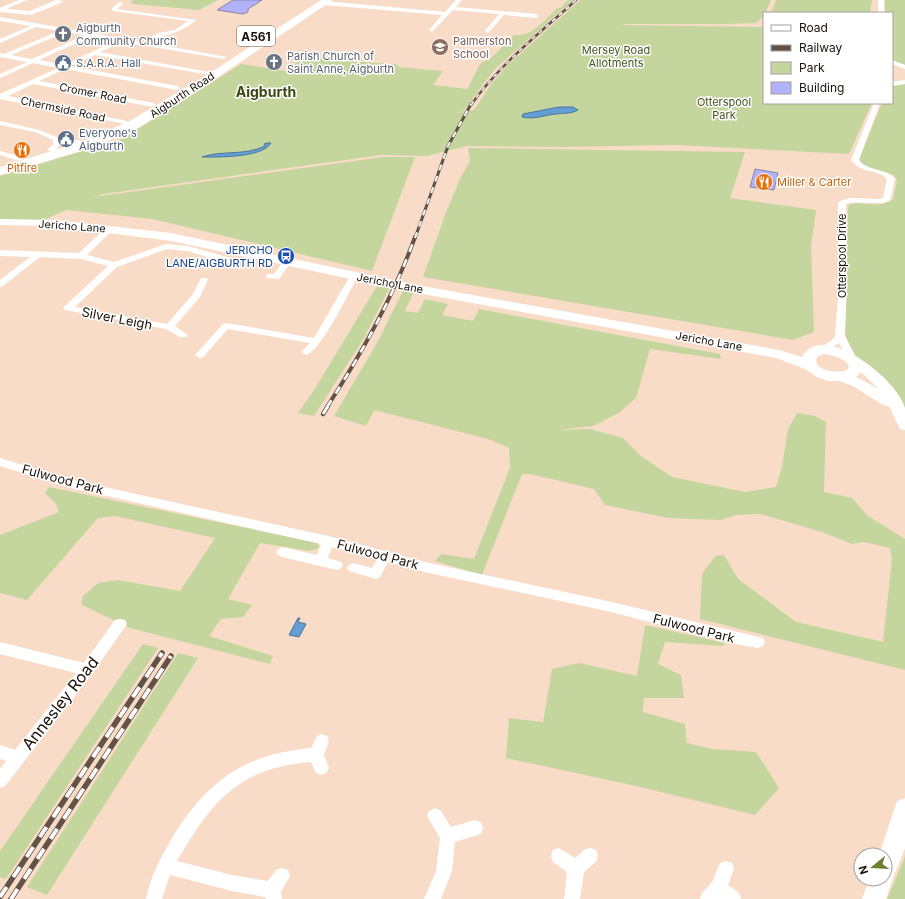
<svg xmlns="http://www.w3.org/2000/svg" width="905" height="899" font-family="Inter,sans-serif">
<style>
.green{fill:#c4d69e}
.water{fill:#639fd6;stroke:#4d7498}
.building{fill:#b2b2fb;stroke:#8586a2}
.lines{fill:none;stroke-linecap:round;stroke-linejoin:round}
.street{fill:#fff;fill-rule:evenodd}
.secondary{fill:#fff;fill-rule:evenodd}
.highway{fill:#fff;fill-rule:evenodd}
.rail-far4-casing{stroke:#625247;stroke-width:2.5}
.rail-far3-casing{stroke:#625247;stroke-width:3}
.rail-far2-casing{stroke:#625247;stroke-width:4}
.rail-far1-casing{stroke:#625247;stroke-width:4.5}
.rail-casing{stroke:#625247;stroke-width:5.5}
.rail-far4{stroke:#fff;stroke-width:1.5;stroke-dasharray:4.5;stroke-linecap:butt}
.rail-far3{stroke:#fff;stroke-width:2;stroke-dasharray:6;stroke-linecap:butt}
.rail-far2{stroke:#fff;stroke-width:2.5;stroke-dasharray:8;stroke-linecap:butt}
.rail-far1{stroke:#fff;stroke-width:3;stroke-dasharray:10;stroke-linecap:butt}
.rail{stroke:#fff;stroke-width:4;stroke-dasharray:12;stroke-linecap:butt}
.labels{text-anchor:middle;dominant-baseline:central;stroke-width:3;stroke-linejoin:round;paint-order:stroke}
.far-worship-label{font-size:11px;fill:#5b616d;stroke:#fff;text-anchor:start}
.far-education-label{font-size:11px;fill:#785e54;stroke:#fff;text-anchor:start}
.far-park-label{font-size:11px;fill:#44531d;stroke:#fff}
.far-service-label{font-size:11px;fill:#4e5e75;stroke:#fff;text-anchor:start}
.far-street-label{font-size:11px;fill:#1a1009;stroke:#fff}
.far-food-label{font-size:11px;fill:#c56008;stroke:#fff}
.far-transit-label{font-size:11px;fill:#164399;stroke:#fff;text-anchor:end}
.shield{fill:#fff;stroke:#5f5853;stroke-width:1}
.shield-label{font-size:12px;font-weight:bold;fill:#1a1009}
.street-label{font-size:13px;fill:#1a1009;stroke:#fff}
.far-district-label{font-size:14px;font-weight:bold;fill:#3a4811;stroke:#fff}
.near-street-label{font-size:16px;fill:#1a1009;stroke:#fff}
</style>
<rect width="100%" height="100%" fill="#f9dcc7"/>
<path class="green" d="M134,0H218L199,10L134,4L130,2Z
M568,0H573L496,68L484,83L464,111L451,114L474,110L492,83L510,63L580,0H771L764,16L756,23L726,24H624L622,25L760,27L764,26V103H872L849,154L677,145L560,147L467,146L427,156L381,155L103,194L92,198L100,196L383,157H415L372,271L152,219L66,210L42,221L0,219V176L122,139L241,64L286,71L301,59L283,57L394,64L399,65L398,67L443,71L433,85L467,89L481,63L490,59L514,35C532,37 545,20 557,8H560Z
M776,0H872L870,13H771Z
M885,0H905V65L892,61V13H885Z
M905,84V416L863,364L851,351L844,332L848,207L850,204C868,201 876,210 893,199L897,181L894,175L867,168L861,164L859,159L882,103H892V85Z
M468,148L745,152L730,198L816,210L811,246L814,332L793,340L423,277L445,215L460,179L470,161Z
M377,286L390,287L363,340L314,416L298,413L314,390Z
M404,289L414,291L405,311L418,313L425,299L448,304L442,315L473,321L479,309L720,354L721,359L650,349L636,398L620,412L593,426L557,430L590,429L623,438L641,456L672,477L745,492L776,487L782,467L788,429L797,413L815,416L826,422L824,492L852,498L868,516L905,539V670L700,619L702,574L715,556L724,555L738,579L796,622L883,642L892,559L890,548L864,542L852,544L822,532L760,514L736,515L721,520L668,518L605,505L594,489L530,474H522L482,575L435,561L441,554L474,559L510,468L509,448L488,439L374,410L366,426L334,416L378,341Z
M49,487L318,543L319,548L310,551L260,543L228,599L252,605L243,617L221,619L209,636L273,656L270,664L130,628L82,605V597L98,583L118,580L180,591L215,538L115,516L98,518L27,600L0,593V535L59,512L56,504L45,493Z
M645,625L725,643L723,646L665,642L658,664L681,675L684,698H644L643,712L685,724L687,743L712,749L756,752L779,788L755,815L636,786L506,758L509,718L543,722L552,669L579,663L637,676Z
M143,644L158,648L6,879L0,877V851Z
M178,653L198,658L47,895L27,887Z
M905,855V899H887L904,859Z"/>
<path class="water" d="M559,107H573L578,110C571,114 564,113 556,114C544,115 534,120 522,117L523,114Z
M267,143H271C262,158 218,157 202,157C222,150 245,156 265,146L264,144Z
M298,618H300L298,622L306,624L299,637L289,635Z"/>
<path class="building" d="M233,0H262L248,9V12L243,14L217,10Z
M755,169L778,173L774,190L750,187Z"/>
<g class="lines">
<path class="street" d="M19,0H27L6,9L30,11L56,0L63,1L61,3L31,15L0,12V8Z
M456,0H462L456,7L536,14L539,16L536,18L504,15L488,33L485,31L499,14L453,10L432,32L429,30L442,15L324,5L321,3L324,1L445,12Z
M878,0H884V13H878Z
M120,2L123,4L117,9L196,20C181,34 166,33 149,43L227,57L224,59L123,42L100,52L214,73L216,74V76L95,55L70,66L177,86L180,88L177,90L65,69L39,81L153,103L156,105L153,107L33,84L8,96L127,121V123L125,124L0,99V94L58,68L33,63L0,78V74L27,62L0,57V53L4,54L59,31L36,27L0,43V39L30,26L0,21V17L143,42L158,33L175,30L188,21L113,11L112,8ZM66,32L85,35L32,59L11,55ZM92,36L117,40L64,65L39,60Z
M892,60L905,65V69L892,64Z
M905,80V84L892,86V82Z
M874,103H880L859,160C868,172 885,167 895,179L890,201C875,206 860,200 846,204L847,283L845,336L857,359L852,362L849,361L839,343L821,353L816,350L831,341L835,336L839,283L838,203C850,193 869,202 883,198L887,179C877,168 862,175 851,160Z
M0,121L39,130L64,140H79L82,142L73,145L60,143C59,148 54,153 49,151L47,150L53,145V140L35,132L0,125Z
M0,151L22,157L23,159L19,161L0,155Z
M107,227H110L114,229L87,255L114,262L166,244L188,246L234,259L235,261L234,263L231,264L187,251L167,249L117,267L75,307L167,324L193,294L201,278H207L208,280L200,297L175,326L188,335L186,337H180L166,329L65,310L63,308L65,306L108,266L81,259L40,257L3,286L0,287V280L30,257L0,256V250L79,253Z
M287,259L291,262L279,279L267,278L266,276L267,274H274L284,260Z
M354,273L358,276C350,291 321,351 306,355L301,352L310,343L228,329L203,357L200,358L195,355L223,324L226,323L314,338L350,276Z
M0,458L72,480L328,536L429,563L607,601L763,638L765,642L763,646L758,648L731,643L607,611L429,573L388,562L380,577L376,579L349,571L347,568L349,565L353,563L372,568L377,559L332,547L328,558L341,562L343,565L341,568L337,570L282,557L278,555L276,552L278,549L282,547L317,555L321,544L71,488L0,466Z
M120,619L125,620L127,624L92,674L5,786L0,788V769L6,761L0,759V745L15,750L76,673L0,654V642L84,663L115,620Z
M322,734L327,736L329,741L324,755L329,768L326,773L321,775L316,773L311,762C238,768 212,801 177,861L232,875L268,881L276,870L282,868L288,870L290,876L281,892L282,899H266L265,897L232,891L170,875L162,899H146C150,877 161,857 172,838C207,781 244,754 311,748L317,736Z
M435,808L441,811L451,827L475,820L481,822L483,828L481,834L455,842L452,871L441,899H424L436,871L440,838L427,816L429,811Z
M559,848L575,858L584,850L590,848L596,850L598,856L596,862L584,872L580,899H564L567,872L553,862L551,856L553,850Z
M726,861L732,863L734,869L728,885L739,893L741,899H700L702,893L712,882L720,863Z"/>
<path class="secondary" d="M0,219L55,220L171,233L417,285L779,350L802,357C822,319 899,380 905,408C905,415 905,423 905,430L900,429L889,406L883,405L853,386L839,381H828L817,377L805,369L776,358L417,293L171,241L55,226L0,225ZM824,354C832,355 845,358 849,366L847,370C838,374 809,371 818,356ZM861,372L879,389L856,377Z
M905,798V848L893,878L886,899H862L869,879H885V855H879L897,801Z"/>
<path class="highway" d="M321,0H333L218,77L138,128L88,149L0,175V167L78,143L128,122L210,73Z"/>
<g class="rail-far4-casing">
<path id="rail-far4" d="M471,105C500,64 539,34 576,0"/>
</g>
<g class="rail-far3-casing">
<path id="rail-far3" d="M415,238L448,146L471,104"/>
</g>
<g class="rail-far2-casing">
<path id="rail-far2" d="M327,407C362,353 393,298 415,237"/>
</g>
<g class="rail-far1-casing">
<path id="rail-far1" d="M323,414L328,406"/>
</g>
<g class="rail-casing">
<path id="rail" d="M0,897L162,653
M11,899L171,656"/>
</g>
<use href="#rail-far4" class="rail-far4"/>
<use href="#rail-far3" class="rail-far3"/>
<use href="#rail-far2" class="rail-far2"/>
<use href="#rail-far1" class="rail-far1"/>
<use href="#rail" class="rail"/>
</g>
<defs>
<g id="church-disc" transform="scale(0.9)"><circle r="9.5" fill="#6b7280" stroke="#fff"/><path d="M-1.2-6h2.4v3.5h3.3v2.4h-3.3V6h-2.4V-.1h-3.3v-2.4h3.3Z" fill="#fff"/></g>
<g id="school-disc" transform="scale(0.9)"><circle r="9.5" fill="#8d6e63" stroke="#fff"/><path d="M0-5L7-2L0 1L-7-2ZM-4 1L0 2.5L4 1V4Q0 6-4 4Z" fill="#fff"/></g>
<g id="civic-disc" transform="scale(0.9)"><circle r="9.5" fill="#5c6f8a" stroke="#fff"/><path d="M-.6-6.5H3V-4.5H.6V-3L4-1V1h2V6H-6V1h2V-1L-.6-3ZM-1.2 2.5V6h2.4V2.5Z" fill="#fff"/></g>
<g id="restaurant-disc" transform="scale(0.9)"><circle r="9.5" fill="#e8710a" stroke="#fff"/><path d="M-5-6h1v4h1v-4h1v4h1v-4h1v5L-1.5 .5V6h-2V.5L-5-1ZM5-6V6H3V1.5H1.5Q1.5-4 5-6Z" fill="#fff"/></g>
<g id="bus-disc" transform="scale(0.9)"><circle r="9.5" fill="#1a4fb4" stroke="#fff"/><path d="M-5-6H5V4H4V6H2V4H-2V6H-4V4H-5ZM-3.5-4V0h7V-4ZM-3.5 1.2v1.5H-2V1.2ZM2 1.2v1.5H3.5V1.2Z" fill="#fff"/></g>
</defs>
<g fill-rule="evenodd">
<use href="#church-disc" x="63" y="34"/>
<use href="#school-disc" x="440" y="47"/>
<use href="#church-disc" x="274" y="62"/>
<use href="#civic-disc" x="63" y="63"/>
<use href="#civic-disc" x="66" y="139"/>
<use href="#restaurant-disc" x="22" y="150"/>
<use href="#restaurant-disc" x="764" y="182"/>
<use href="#bus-disc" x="286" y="256"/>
</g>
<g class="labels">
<g class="far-worship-label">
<text x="76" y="28">Aigburth<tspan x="76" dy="13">Community Church</tspan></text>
<text x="287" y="56">Parish Church of<tspan x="287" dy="13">Saint Anne, Aigburth</tspan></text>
</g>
<g class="far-education-label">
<text x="453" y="41">Palmerston<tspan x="453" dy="13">School</tspan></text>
</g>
<g class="far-park-label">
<text x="616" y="50">Mersey Road<tspan x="616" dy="13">Allotments</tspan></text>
<text x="724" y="102">Otterspool<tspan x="724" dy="13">Park</tspan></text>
</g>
<g class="far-service-label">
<text x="76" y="63">S.A.R.A. Hall</text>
<text x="79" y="133">Everyone's<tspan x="79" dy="13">Aigburth</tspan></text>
</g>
<g class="far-street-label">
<text transform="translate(93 93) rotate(11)">Cromer Road</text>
<text transform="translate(182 95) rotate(-33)">Aigburth Road</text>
<text transform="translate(63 109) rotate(12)">Chermside Road</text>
<text transform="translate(72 226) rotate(4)">Jericho Lane</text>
<text transform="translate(842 256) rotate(-90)">Otterspool Drive</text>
<text transform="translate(390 283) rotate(11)">Jericho Lane</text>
<text transform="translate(709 341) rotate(10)">Jericho Lane</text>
</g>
<g class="far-food-label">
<text x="22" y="168">Pitfire</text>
<text x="777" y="182" text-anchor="start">Miller &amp; Carter</text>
</g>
<g class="far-transit-label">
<text x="273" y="250">JERICHO<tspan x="273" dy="13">LANE/AIGBURTH RD</tspan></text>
</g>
<rect class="shield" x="237" y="26" width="38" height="20" rx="3"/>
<g class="shield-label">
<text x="256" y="36">A561</text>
</g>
<g class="street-label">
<text transform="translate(117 318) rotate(11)">Silver Leigh</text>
<text transform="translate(63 479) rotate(15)">Fulwood Park</text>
<text transform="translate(378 554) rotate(15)">Fulwood Park</text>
<text transform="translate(694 628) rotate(14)">Fulwood Park</text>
</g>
<g class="far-district-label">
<text x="266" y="91">Aigburth</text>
</g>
<g class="near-street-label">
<text transform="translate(60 703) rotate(-52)">Annesley Road</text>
</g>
</g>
<rect x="763" y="12" width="130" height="92" fill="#ffffff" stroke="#a39f9d"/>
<rect x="771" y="25" width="20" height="6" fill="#ffffff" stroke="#a39f9d"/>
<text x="799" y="32" font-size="12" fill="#1a1009">Road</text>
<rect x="771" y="45" width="20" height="6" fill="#625247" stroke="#a39f9d"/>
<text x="799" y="52" font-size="12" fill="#1a1009">Railway</text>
<rect x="771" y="62" width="20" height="12" fill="#c4d69e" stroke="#a39f9d"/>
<text x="799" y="72" font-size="12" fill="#1a1009">Park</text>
<rect x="771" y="82" width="20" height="12" fill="#b2b2fb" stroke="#a39f9d"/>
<text x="799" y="92" font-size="12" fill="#1a1009">Building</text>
<g transform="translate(873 867) rotate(252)"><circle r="19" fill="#ffffff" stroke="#a39f9d"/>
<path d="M0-3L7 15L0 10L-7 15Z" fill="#6a7f30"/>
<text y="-6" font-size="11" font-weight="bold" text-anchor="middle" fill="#1a1009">N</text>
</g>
</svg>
